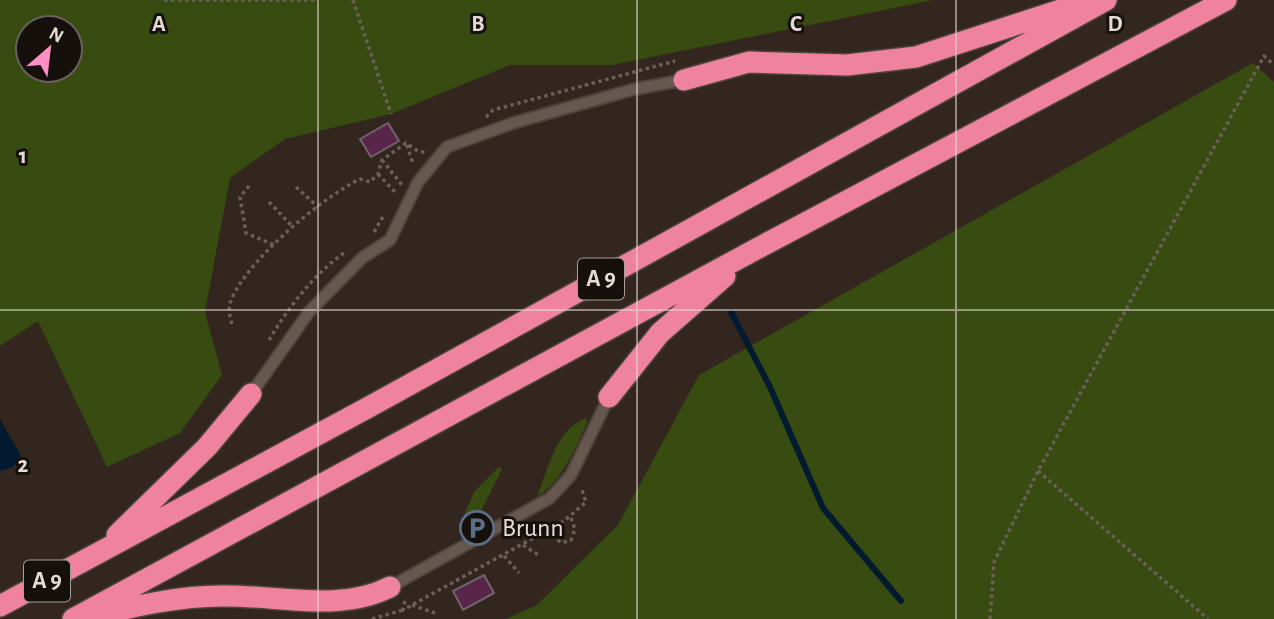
<svg xmlns="http://www.w3.org/2000/svg" width="1274" height="619" font-family="'Alegreya Sans',sans-serif">
<style>
.green{fill:#384b10;fill-rule:evenodd}
.water{fill:#021b31}
.lines{fill:none;stroke-linecap:round;stroke-linejoin:round}
.stream{stroke:#021b31;stroke-width:6}
.building{fill:#59264a;stroke:#71636c;stroke-width:2}
.service-casing{stroke:#4f443f;stroke-width:14}
.motorway-casing{stroke:#4f443f;stroke-width:24}
.path{stroke:#6b5f59;stroke-width:3.5;stroke-dasharray:3.5 3.5;stroke-linecap:butt}
.service{stroke:#66574f;stroke-width:10}
.motorway{stroke:#ef829f;stroke-width:21}
.grid{fill:none;stroke:#e4dbd7;stroke-width:2;stroke-opacity:0.55}
.labels{text-anchor:middle;dominant-baseline:central;stroke-width:6;stroke-linejoin:round;paint-order:stroke}
.shield{fill:#16100d;stroke:#a69e9a;stroke-width:2}
.shield-label{font-size:24px;font-weight:bold;fill:#e4dbd7}
.poi-label{font-size:26px;fill:#e4dbd7;stroke:#16100d;text-anchor:start}
.grid-label{font-size:23px;text-anchor:middle;font-weight:bold;fill:#e4dbd7;stroke:#16100d;stroke-width:6;stroke-linejoin:round;paint-order:stroke}
</style>
<rect width="100%" height="100%" fill="#33261f"/>
<path class="green" d="M0,0H933L612,65H510L391,114L285,139L230,178L205,312L222,375L180,433L107,467L38,321L0,346ZM28,28H70V70H28Z
M1253,63L1274,82V619H506L537,605L618,525L699,375Z
M586,418L587,423C574,452 563,479 537,497C548,469 556,429 586,418Z
M499,467L502,469L482,509L464,528L460,525L474,492Z"/>
<path class="water" d="M0,419L21,456L13,467L0,471Z"/>
<g class="lines">
<path class="stream" d="M731,312L770,387L823,508L901,601"/>
</g>
<path class="building" d="M388,123L399,141L371,157L360,139Z
M484,575L494,593L463,610L453,591Z"/>
<g class="lines">
<g class="service-casing">
<path id="service" d="M251,394L309,312L362,258L390,240L418,182L447,147L513,123L635,89L684,80
M390,587L550,498L571,475L609,397"/>
</g>
<g class="motorway-casing">
<path id="motorway" d="M684,80L749,62L847,65L916,57L1076,5
M609,397L660,333L725,276
M117,535L207,447L251,394
M0,606L369,407L1106,0
M95,616C135,606 179,596 222,596C278,595 339,613 390,587
M73,619L762,246L1226,0"/>
</g>
<path class="path" d="M164,0H315
M353,0L391,114
M486,117L493,110L675,61
M407,145L413,164
M382,160L402,185
M378,174L395,192
M249,186L240,197L246,233L274,245
M296,187L318,207
M269,202L293,227
M374,232L384,215
M232,324C230,317 228,310 230,303C244,262 323,197 360,179L370,182L378,174L382,160L406,143L419,152H425
M269,340C288,308 313,275 344,253
M1038,471L1208,619
M546,532L562,543L571,540L575,529L570,515
M523,545L540,556
M504,556L519,573
M405,601L403,610L564,521L586,502L581,487
M412,605L435,613
M372,619L403,610
M990,619L994,562L1038,471L1264,56L1274,65"/>
<use href="#service" class="service"/>
<use href="#motorway" class="motorway"/>
</g>
<path class="grid" d="M318,0V619M637,0V619M956,0V619M0,310H1274"/>
<defs>
<g id="parking-ring" transform="scale(1.75)"><circle r="9.5" fill="#16100d" stroke="#5c6f8a" stroke-width="1.5"/><path d="M-3.5-5.5H1a3.5 3.5 0 0 1 0 7H-1V5.5H-3.5ZM-1-3.4V-.6H.8a1.4 1.4 0 0 0 0-2.8Z" fill="#5c6f8a"/></g>
</defs>
<g fill-rule="evenodd">
<use href="#parking-ring" x="477" y="528"/>
</g>
<g class="labels">
<g class="shield">
<rect x="578" y="258.5" width="46" height="41" rx="5"/>
<rect x="24" y="560.5" width="46" height="41" rx="5"/>
</g>
<g class="shield-label">
<text x="601" y="279">A 9</text>
<text x="47" y="581">A 9</text>
</g>
<g class="poi-label">
<text x="502" y="528">Brunn</text>
</g>
</g>
<g class="grid-label">
<text x="159" y="31">A</text>
<text x="478" y="31">B</text>
<text x="796" y="31">C</text>
<text x="1115" y="31">D</text>
<text x="23" y="163">1</text>
<text x="23" y="472">2</text>
</g>
<g transform="translate(49 49) rotate(28)"><circle r="33" fill="#16100d" stroke="#68615e" stroke-width="2"/>
<path d="M0-5L12 26L0 18L-12 26Z" fill="#fc8fc3"/>
<text y="-10" font-size="19" font-weight="bold" text-anchor="middle" fill="#e4dbd7">N</text>
</g>
</svg>
